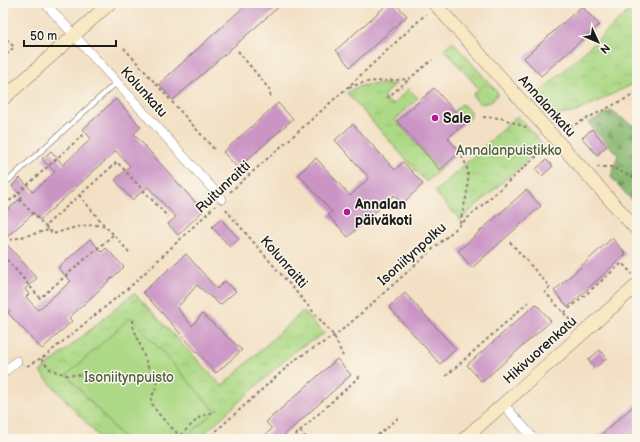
<svg xmlns="http://www.w3.org/2000/svg" width="640" height="442" font-family="'Balsamiq Sans',sans-serif">
<style>
.grass{fill:url(#grass-tufts);stroke:#647a51}
.forest{fill:url(#forest-firs);stroke:#536a48}
.park{fill:url(#park-crowns);stroke:#647a51}
.garden{fill:#add986;stroke:#647a51}
.building{fill:#ca94c5}
.lines{fill:none;stroke-linecap:round;stroke-linejoin:round}
.lane-casing{stroke:#887e70;stroke-width:6}
.street-casing{stroke:#887e70;stroke-width:10}
.secondary-casing{stroke:#887e70;stroke-width:14}
.path{stroke:#887e70;stroke-width:2;stroke-dasharray:3 3;stroke-linecap:butt}
.lane{stroke:#fff;stroke-width:4.5}
.street{stroke:#fff;stroke-width:9}
.secondary{stroke:#f8e8c3;stroke-width:13}
.poi-dot{fill:#b5179e;stroke:#fbf7ec;stroke-width:1.5}
.labels{text-anchor:middle;dominant-baseline:central;stroke-width:3;stroke-linejoin:round;paint-order:stroke}
.street-label{font-size:14px;fill:#1c1c1c;stroke:#fbf7ec}
.poi-label{font-size:14px;font-weight:bold;fill:#1c1c1c;stroke:#fbf7ec;text-anchor:start}
.park-label{font-size:14px;fill:#4f5e41;stroke:#fbf7ec}
</style>
<defs>
<pattern id="grass-tufts" width="24" height="20" patternUnits="userSpaceOnUse"><rect width="24" height="20" fill="#add986"/><path d="M3 7l-1-3M5 7V3M7 7l1-3M15 17l-1-3M17 17v-4M19 17l1-3" fill="none" stroke="#94ba73"/></pattern>
<pattern id="forest-firs" width="22" height="20" patternUnits="userSpaceOnUse"><rect width="22" height="20" fill="#8ab973"/><path d="M5 1l3.5 6h-7zM16 11l3.5 6h-7z" fill="#769e63"/></pattern>
<pattern id="park-crowns" width="20" height="18" patternUnits="userSpaceOnUse"><rect width="20" height="18" fill="#add986"/><path d="M2 6a3 3 0 1 1 6 0M12 15a3 3 0 1 1 6 0" fill="none" stroke="#94ba73"/></pattern>
</defs>
<rect width="100%" height="100%" fill="#fbf7ec"/>
<filter id="ink" filterUnits="userSpaceOnUse"><feTurbulence type="fractalNoise" baseFrequency=".025" numOctaves="2"/><feDisplacementMap in="SourceGraphic" scale="8" xChannelSelector="R" yChannelSelector="G"/><feConvolveMatrix kernelMatrix="1 2 1 2 8 2 1 2 1" color-interpolation-filters="sRGB"/></filter>
<filter id="wash" filterUnits="userSpaceOnUse"><feTurbulence type="fractalNoise" baseFrequency=".012" numOctaves="4" result="noise"/><feDisplacementMap in="SourceGraphic" scale="16" xChannelSelector="R" yChannelSelector="G"/><feGaussianBlur stdDeviation="0.9" result="paint"/><feColorMatrix in="noise" values="0 0 0 0 0 0 0 0 0 0 0 0 0 0 0 0 0 1.4 0 .05"/><feComposite in="paint" operator="in"/></filter>
<g filter="url(#wash)">
<rect width="100%" height="100%" fill="#f3e0c4"/>
<path class="grass" d="M452,42H453L498,93C493,104 477,109 473,94L479,89L445,50L447,46Z
M395,84L383,96L392,105L409,89L418,98L395,120L440,170L426,182L347,93C360,82 379,85 395,84Z
M462,104L471,112V116L466,123L454,111Z"/>
<path class="forest" d="M611,111L637,128V206L611,177L618,155L588,123Z"/>
<path class="park" d="M621,3H637V82L576,112L554,116L537,95L628,12Z
M517,116L544,145L460,220L435,192Z
M134,293L222,386L303,311L324,334L297,349L198,439H101L40,372Z"/>
<path class="garden" d="M131,317L215,411L184,439H124L67,375Z"/>
<g id="blocks">
<path class="building" d="M248,3H283L173,100L159,84Z
M389,3H395L407,16L350,67L336,50Z
M582,6L599,25L541,76L524,58Z
M434,88L465,123L448,138L460,152L440,170L397,121Z
M116,99L141,127L134,134L203,211L178,235L168,224L176,217L148,187L132,200L115,180L130,166L116,151L40,220L34,213L3,240L37,278L25,289L29,294L26,297L38,310L71,281L58,268L90,239L102,252L106,248L124,267L69,318L72,321L42,349L8,313L10,311L3,303V214L22,197L12,186L20,178L33,192L55,172L42,159L51,151L63,165L91,139L83,129Z
M278,103L293,119L238,168L223,152Z
M353,124L395,170L403,162L423,184L402,204L394,195L348,237L328,215L332,212L298,174L316,158L350,196L369,178L335,140Z
M592,129L607,146L597,155L582,138Z
M546,160L553,166L542,176L536,169Z
M526,190L541,206L472,268L458,251Z
M221,219L239,239L230,247L212,227Z
M612,238L626,254L568,307L554,291Z
M186,254L217,289L225,281L236,291L220,305L197,285L177,308L192,326L202,314L242,350L216,373L143,292Z
M405,293L456,349L440,364L389,307Z
M536,304L551,321L482,382L467,365Z
M600,350L607,358L595,368L588,360Z
M337,359L351,375L280,439H261L272,429L266,422Z
M637,403V433L630,439H596Z"/>
</g>
</g>
<g filter="url(#ink)">
<use href="#blocks" fill-opacity="0" stroke="#887e70" stroke-width="1"/>
<g class="lines">
<g class="lane-casing">
<path id="lane" d="M9,180L117,82"/>
</g>
<g class="street-casing">
<path id="street" d="M45,3L222,199
M3,373L17,361
M503,404L534,439"/>
</g>
<g class="secondary-casing">
<path id="secondary" d="M434,3L637,230
M3,99L110,3
M464,439L637,285"/>
</g>
<path class="path" d="M122,7L126,3
M3,35L14,47L3,58
M124,48L215,150
M238,51L269,89L271,98
M349,87L366,82L409,79L432,60
M387,98L408,80
M483,117L501,118L528,128
M565,131L572,126L637,93
M597,167H611L637,179
M230,192L348,87L426,14
M15,195L45,226
M79,195L105,226
M5,205L84,134
M226,209L231,216L334,336L343,356
M460,223C464,203 475,176 462,157
M10,240L49,230
M510,242L550,287L545,292L564,313L622,263L632,274
M129,252C124,247 110,229 105,227C91,221 66,230 53,234L45,226L117,162L168,217
M3,255L40,298L113,235
M564,313L574,325
M133,320V326L151,375L157,384C156,389 152,395 151,399C150,408 173,429 180,436
M41,359L51,370L67,375H151
M27,366L45,356L132,285L215,206
M446,376L531,300
M300,431L307,439
M176,439L200,417L215,411
M207,439L296,359L334,336L347,326L547,147
M291,439L360,376
M373,439L398,418"/>
<use href="#lane" class="lane"/>
<use href="#street" class="street"/>
<use href="#secondary" class="secondary"/>
</g>
</g>
<g class="poi-dot">
<circle cx="435" cy="118" r="4"/>
<circle cx="347" cy="212" r="4"/>
</g>
<g class="labels">
<g class="street-label">
<text transform="translate(144 92) rotate(48)">Kolunkatu</text>
<text transform="translate(547 106) rotate(48)">Annalankatu</text>
<text transform="translate(223 187) rotate(-43)">Ruitunraitti</text>
<text transform="translate(412 254) rotate(-42)">Isoniitynpolku</text>
<text transform="translate(284 262) rotate(49)">Kolunraitti</text>
<text transform="translate(540 350) rotate(-42)">Hikivuorenkatu</text>
</g>
<g class="poi-label">
<text x="443" y="118">Sale</text>
<text x="355" y="204">Annalan<tspan x="355" dy="16">päiväkoti</tspan></text>
</g>
<g class="park-label">
<text x="509" y="150">Annalanpuistikko</text>
<text x="129" y="377">Isoniitynpuisto</text>
</g>
</g>
<rect width="640" height="442" fill="none" stroke="#fbf7ec" stroke-width="16"/>
<g transform="translate(598 42) rotate(134)" stroke="#fbf7ec" stroke-width="3" paint-order="stroke">
<path d="M0-3L7 15L0 10L-7 15Z" fill="#1c1c1c"/>
<text y="-6" font-size="11" font-weight="bold" text-anchor="middle" fill="#1c1c1c">N</text>
</g>
<path d="M24 40v6h92v-6" fill="none" stroke="#1c1c1c" stroke-width="2"/>
<text x="30" y="40" font-size="12" fill="#1c1c1c" stroke="#fbf7ec" stroke-width="3" paint-order="stroke">50 m</text>
</svg>
